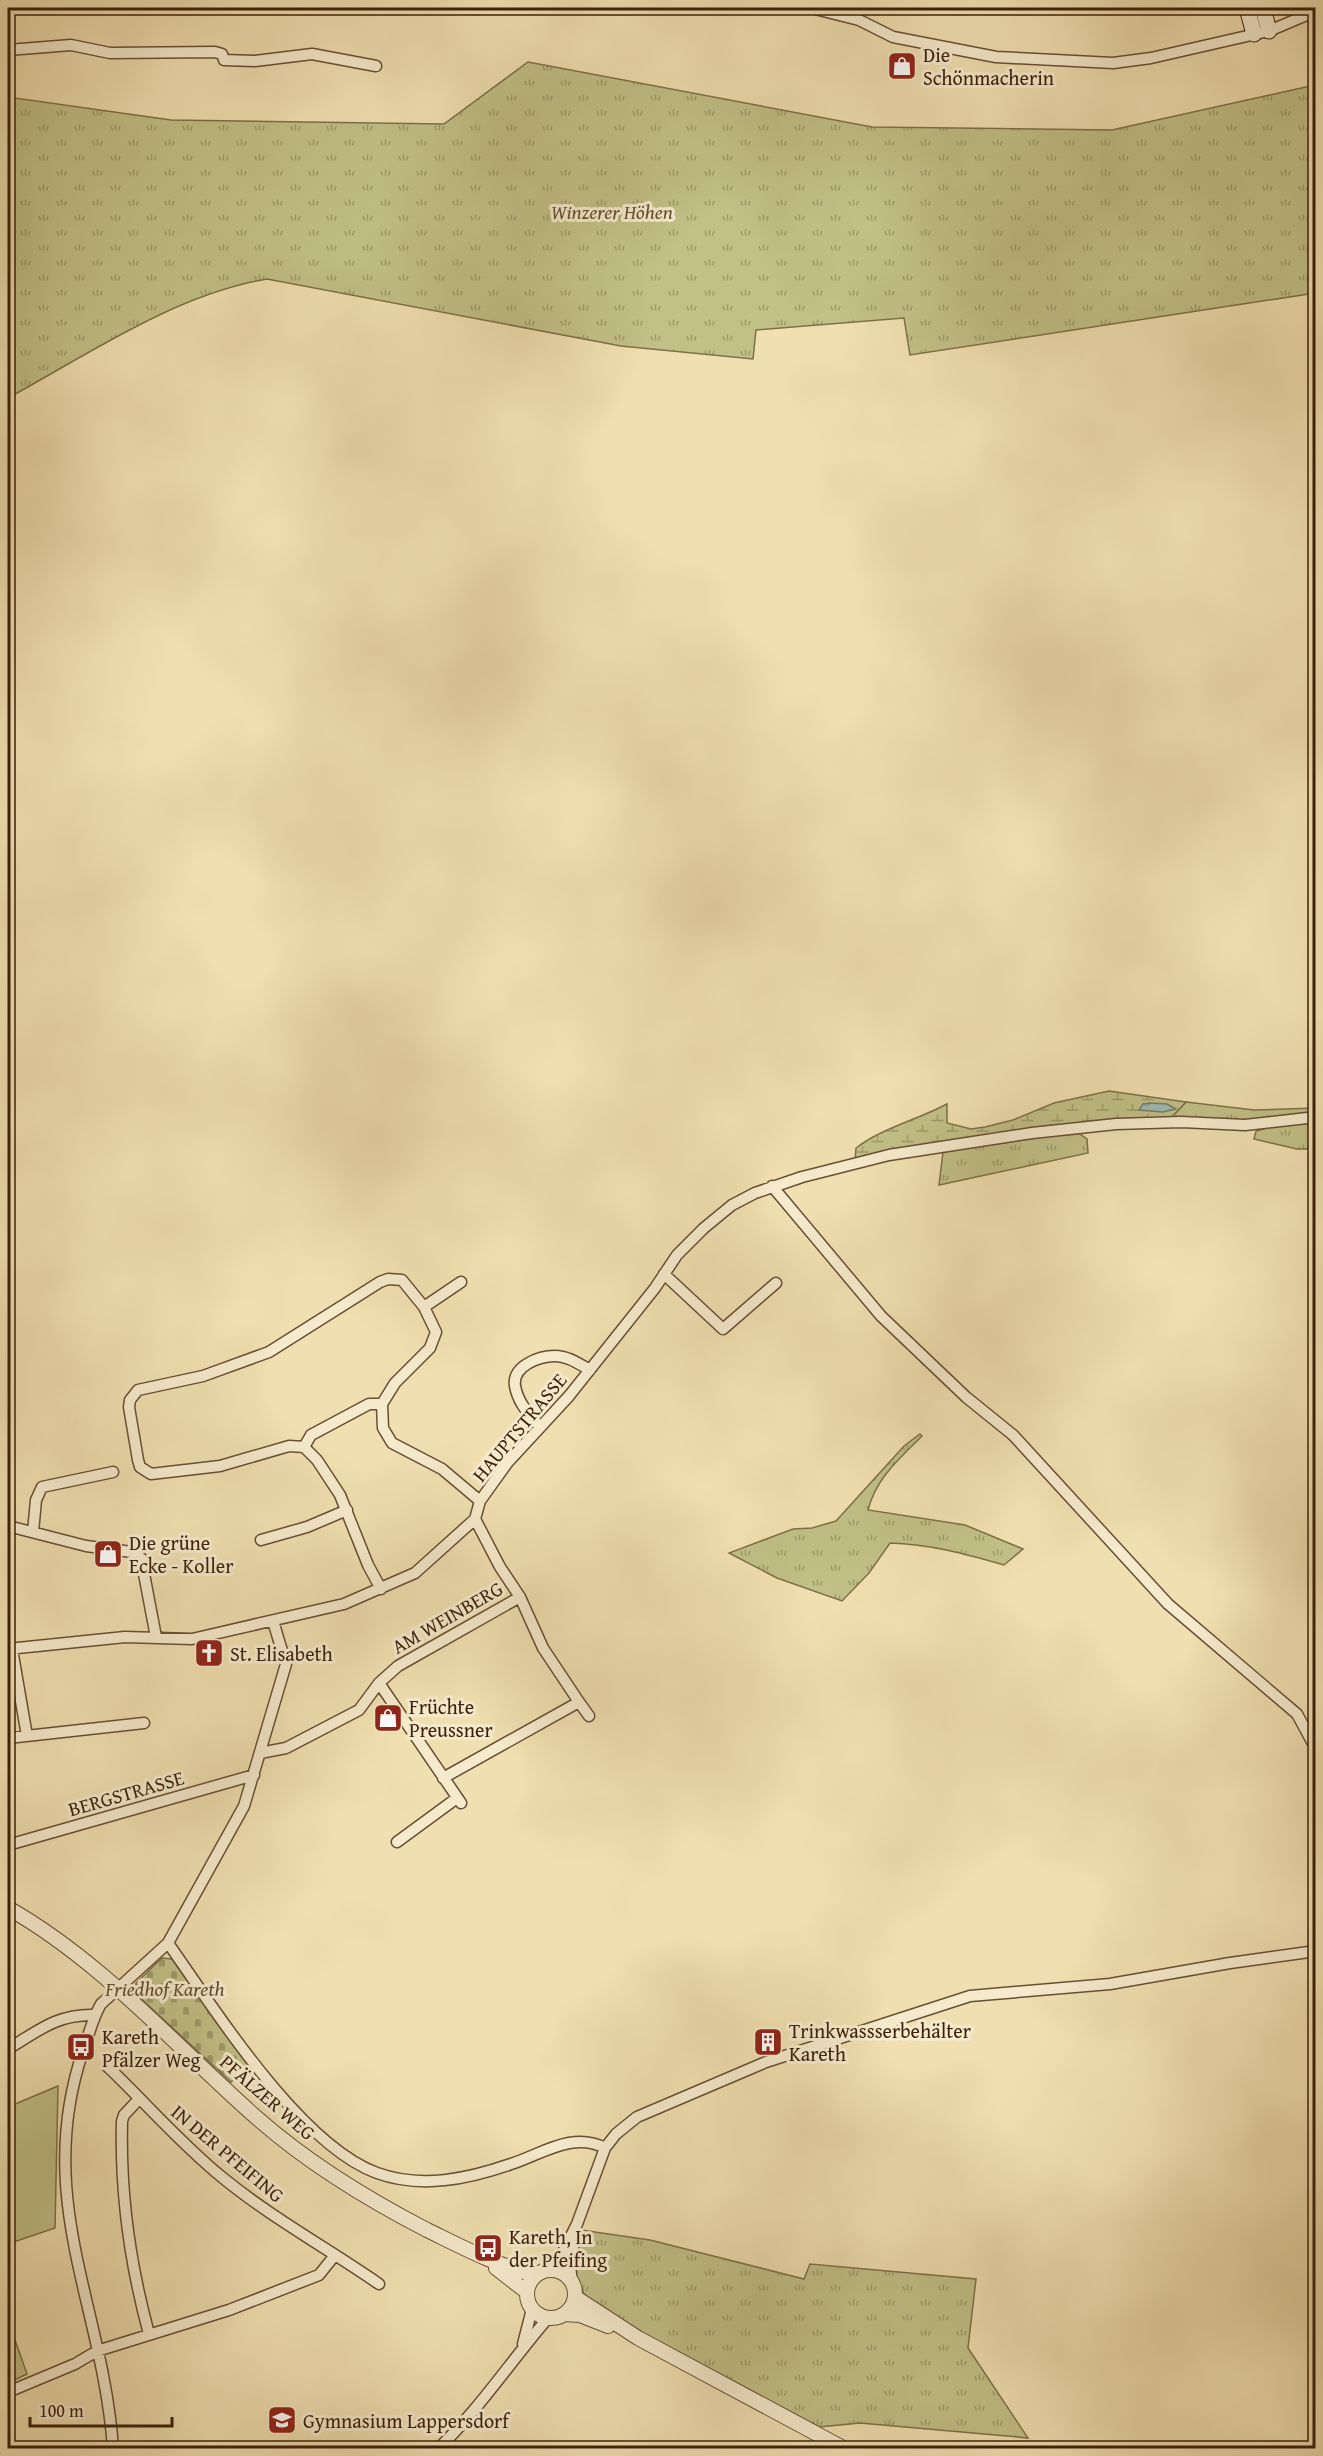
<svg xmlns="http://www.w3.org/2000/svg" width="1323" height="2456" font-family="'Gentium Book Plus',serif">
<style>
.grass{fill:url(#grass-tufts);stroke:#7e7048;stroke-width:1.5}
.wetland{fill:url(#wetland-marsh);stroke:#7e7048;stroke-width:1.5}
.cemetery{fill:url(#cemetery-stones);stroke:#7e7048;stroke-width:1.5}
.garden{fill:#c1c086;stroke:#7e7048;stroke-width:1.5}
.water{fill:url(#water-waves);stroke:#757d6f;stroke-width:1.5}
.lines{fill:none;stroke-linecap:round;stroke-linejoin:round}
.minor-casing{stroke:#684f34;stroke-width:13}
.tertiary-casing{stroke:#684f34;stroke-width:16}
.secondary-casing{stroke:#3b1f0a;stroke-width:17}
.minor{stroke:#f5eacc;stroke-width:10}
.tertiary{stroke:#f5eacc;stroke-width:14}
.secondary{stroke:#f5eacc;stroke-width:15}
.labels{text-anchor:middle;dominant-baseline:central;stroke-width:6;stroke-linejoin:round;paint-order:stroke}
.poi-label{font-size:20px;fill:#3b1f0a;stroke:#f5eacc;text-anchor:start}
.park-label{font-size:20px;font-style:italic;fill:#634f2f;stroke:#f5eacc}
.street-label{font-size:20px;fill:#3b1f0a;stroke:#f5eacc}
</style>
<defs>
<pattern id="grass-tufts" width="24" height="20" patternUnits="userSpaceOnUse" patternTransform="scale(1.5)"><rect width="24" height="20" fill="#c1c086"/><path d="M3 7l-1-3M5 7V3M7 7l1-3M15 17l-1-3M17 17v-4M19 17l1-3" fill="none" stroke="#9e9b6c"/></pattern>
<pattern id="wetland-marsh" width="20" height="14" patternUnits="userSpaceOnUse" patternTransform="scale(1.5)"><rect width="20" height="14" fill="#c1c086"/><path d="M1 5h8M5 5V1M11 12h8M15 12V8" fill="none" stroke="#9e9b6c"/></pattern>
<pattern id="cemetery-stones" width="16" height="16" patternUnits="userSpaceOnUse" patternTransform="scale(1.5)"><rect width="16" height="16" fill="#c1c086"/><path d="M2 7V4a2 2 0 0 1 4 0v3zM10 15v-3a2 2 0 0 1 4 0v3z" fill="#9e9b6c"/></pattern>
<pattern id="water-waves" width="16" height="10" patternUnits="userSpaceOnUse" patternTransform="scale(1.5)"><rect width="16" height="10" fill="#9cbbb3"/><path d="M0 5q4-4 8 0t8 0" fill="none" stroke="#87a099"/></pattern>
</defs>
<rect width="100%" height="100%" fill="#f0dfb0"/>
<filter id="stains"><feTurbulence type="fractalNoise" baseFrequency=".00333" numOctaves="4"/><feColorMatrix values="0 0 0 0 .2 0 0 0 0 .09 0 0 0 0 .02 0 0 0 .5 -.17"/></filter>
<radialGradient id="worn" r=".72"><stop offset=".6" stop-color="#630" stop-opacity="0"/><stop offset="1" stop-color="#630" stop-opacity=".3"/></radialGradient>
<path class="grass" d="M528,62L872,127L1112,130L1315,85V293L910,355L904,318L756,330L753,359L621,346L267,279C174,295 89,354 8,398V97L171,120L444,124Z
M1186,1102L1254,1110L1315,1108V1114L1266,1121L1169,1120Z
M1315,1123V1149H1297L1254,1139L1256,1131L1278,1125Z
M1077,1132L1087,1139L1088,1153L939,1185L943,1152Z
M920,1434L922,1436C900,1458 876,1478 868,1510L965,1525L1023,1549L1004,1565C966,1554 929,1544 890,1543L869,1573L842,1601L777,1578L729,1553L793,1529L812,1528L836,1521L904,1446Z
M581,2230L650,2240L804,2279L810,2264L976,2279L968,2348L1028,2438L860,2423L819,2427L614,2318L586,2299L574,2271Z"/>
<path class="wetland" d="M1109,1091L1186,1102L1169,1120L855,1161L856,1148C882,1128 917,1120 947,1104V1123L971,1129L985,1127L1013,1120L1054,1103Z"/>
<path class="cemetery" d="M162,1958L172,1959L250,2067L231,2082L136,1994V1983Z"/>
<path class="garden" d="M58,2086L55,2228L8,2244V2107Z
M8,2320L27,2374L8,2383Z"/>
<path class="water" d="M1149,1103L1167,1104L1176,1109L1163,1112L1139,1110L1143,1104Z"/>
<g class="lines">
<g class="minor-casing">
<path id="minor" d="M811,8L859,20L893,37L996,57L1113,63L1151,58L1269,31L1316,11
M8,50L71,45L110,53L215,52L222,54L224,60L255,61L312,54L376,66
M772,1186L881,1316L966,1397L1013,1435L1168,1604L1297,1714L1316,1749
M664,1274L723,1329L776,1283
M424,1307L461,1282
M539,1426C529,1414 518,1403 515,1386C512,1366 539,1356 555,1356C568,1356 579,1364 590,1370
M304,1447L311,1435L369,1404H382
M8,1526L86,1546L132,1552L141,1558L156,1637
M33,1532L36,1500L42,1487L113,1472
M261,1540L307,1527L347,1510
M381,1589L368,1565L340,1495L317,1460L304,1447L289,1446L220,1466L151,1474L140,1467L138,1460L129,1407L130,1400L138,1390L203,1376L269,1352L380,1282L388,1279L402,1280L424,1307L436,1332L430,1348L395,1383L382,1404L383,1428L392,1443L442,1469L480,1501
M8,1649L125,1637L192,1639L344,1604L415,1573L475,1519L480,1501L508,1462L569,1396L655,1288L677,1255L704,1228L732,1205L755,1193L802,1177L889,1155L1032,1133L1116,1124L1181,1122L1245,1125L1316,1117
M12,1649L27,1736
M379,1683L461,1803
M579,1702L589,1716
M8,1738L144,1723
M260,1753L286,1748L359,1710L379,1683L398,1666L520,1597L500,1567L475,1519
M443,1778L579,1702L543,1648L520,1597
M397,1842L457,1798
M8,1845L254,1775
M168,1943C215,2010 300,2145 377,2173C421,2189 468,2179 511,2164C542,2154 573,2131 605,2148
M8,2049C38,2031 57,2014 94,2015
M107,2066C146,2103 181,2144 223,2178C272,2218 327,2248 379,2284
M139,2099L124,2115L122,2121C120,2194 130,2264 149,2334
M554,2270L577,2224L605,2148L616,2134L637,2117L766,2062L970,1996L1110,1984L1230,1963L1316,1951
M572,2282L570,2266L575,2236
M523,2344L532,2309
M8,2392L75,2364L97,2351L229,2310L319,2275L335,2255
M113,2448C103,2306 33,2199 83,2051C89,2035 92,2019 101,2004L168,1943L244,1806L286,1664L273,1621
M439,2448C480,2408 511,2361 548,2318"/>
</g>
<g class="tertiary-casing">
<path id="tertiary" d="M8,1908C103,1962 175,2046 257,2118C308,2163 367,2199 427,2230C462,2247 497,2266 536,2275
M496,2268L527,2292
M527 2294a24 24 0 1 1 48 0a24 24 0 1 1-48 0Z
M575,2297L638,2338L843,2448
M564,2314L580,2315L608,2326"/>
</g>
<g class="secondary-casing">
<path id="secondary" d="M1247,8L1254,34
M1263,8L1269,31"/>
</g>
<use href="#minor" class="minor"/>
<use href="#tertiary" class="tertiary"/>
<use href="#secondary" class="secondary"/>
</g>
<defs>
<g id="shop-square" transform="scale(1.5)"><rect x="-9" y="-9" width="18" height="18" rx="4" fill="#8f2418" stroke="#f5eacc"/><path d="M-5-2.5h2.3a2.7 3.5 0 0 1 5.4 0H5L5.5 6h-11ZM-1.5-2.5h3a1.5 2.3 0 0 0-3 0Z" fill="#fff"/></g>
<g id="church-square" transform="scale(1.5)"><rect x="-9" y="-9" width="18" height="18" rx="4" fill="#8f2418" stroke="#f5eacc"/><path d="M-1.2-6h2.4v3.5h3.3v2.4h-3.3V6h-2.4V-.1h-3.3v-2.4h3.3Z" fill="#fff"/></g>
<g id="building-square" transform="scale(1.5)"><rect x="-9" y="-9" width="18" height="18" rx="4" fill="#8f2418" stroke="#f5eacc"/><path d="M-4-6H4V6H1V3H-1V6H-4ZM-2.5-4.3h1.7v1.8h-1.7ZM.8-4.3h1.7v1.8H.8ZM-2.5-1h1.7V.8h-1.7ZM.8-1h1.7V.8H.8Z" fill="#fff"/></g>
<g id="bus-square" transform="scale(1.5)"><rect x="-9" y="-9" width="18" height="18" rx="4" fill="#8f2418" stroke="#f5eacc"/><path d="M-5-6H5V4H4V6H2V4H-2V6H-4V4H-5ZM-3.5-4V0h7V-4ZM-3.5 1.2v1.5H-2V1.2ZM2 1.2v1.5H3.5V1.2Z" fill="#fff"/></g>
<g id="school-square" transform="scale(1.5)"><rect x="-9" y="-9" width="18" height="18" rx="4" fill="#8f2418" stroke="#f5eacc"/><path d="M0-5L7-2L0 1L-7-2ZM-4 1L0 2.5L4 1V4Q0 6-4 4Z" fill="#fff"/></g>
</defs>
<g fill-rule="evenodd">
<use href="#shop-square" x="902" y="66"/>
<use href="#shop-square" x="108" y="1554"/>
<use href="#church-square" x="209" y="1653"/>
<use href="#shop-square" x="388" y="1718"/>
<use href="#building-square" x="768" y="2042"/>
<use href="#bus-square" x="81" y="2047"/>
<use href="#bus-square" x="488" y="2248"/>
<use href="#school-square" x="282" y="2420"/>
</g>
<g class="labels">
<g class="poi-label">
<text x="923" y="54">Die<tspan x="923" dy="23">Schönmacherin</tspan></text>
<text x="129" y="1542">Die grüne<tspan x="129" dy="23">Ecke - Koller</tspan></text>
<text x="230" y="1653">St. Elisabeth</text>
<text x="409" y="1706">Früchte<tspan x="409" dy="23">Preussner</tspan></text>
<text x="789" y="2030">Trinkwassserbehälter<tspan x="789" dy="23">Kareth</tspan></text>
<text x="102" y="2036">Kareth<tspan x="102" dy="23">Pfälzer Weg</tspan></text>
<text x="509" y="2236">Kareth, In<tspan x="509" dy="23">der Pfeifing</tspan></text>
<text x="303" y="2420">Gymnasium Lappersdorf</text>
</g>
<g class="park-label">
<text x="612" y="211">Winzerer Höhen</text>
<text x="165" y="1988">Friedhof Kareth</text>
</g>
<g class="street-label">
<text transform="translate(519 1427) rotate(-50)">HAUPTSTRASSE</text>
<text transform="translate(447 1617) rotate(-30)">AM WEINBERG</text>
<text transform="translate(126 1793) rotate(-16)">BERGSTRASSE</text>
<text transform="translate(268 2097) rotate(41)">PFÄLZER WEG</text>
<text transform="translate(228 2153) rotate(40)">IN DER PFEIFING</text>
</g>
</g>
<rect width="1323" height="2456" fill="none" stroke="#f0dfb0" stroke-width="30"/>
<rect x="9" y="9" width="1305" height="2438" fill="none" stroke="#3b1f0a" stroke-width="3"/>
<rect x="15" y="15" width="1293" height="2426" fill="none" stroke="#3b1f0a" stroke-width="1.5"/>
<path d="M30 2417v9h142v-9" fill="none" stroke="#3b1f0a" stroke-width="3"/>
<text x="39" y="2417" font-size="18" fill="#3b1f0a" stroke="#f5eacc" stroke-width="4.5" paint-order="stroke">100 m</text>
<rect width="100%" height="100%" filter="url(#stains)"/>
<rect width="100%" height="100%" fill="url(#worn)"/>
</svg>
